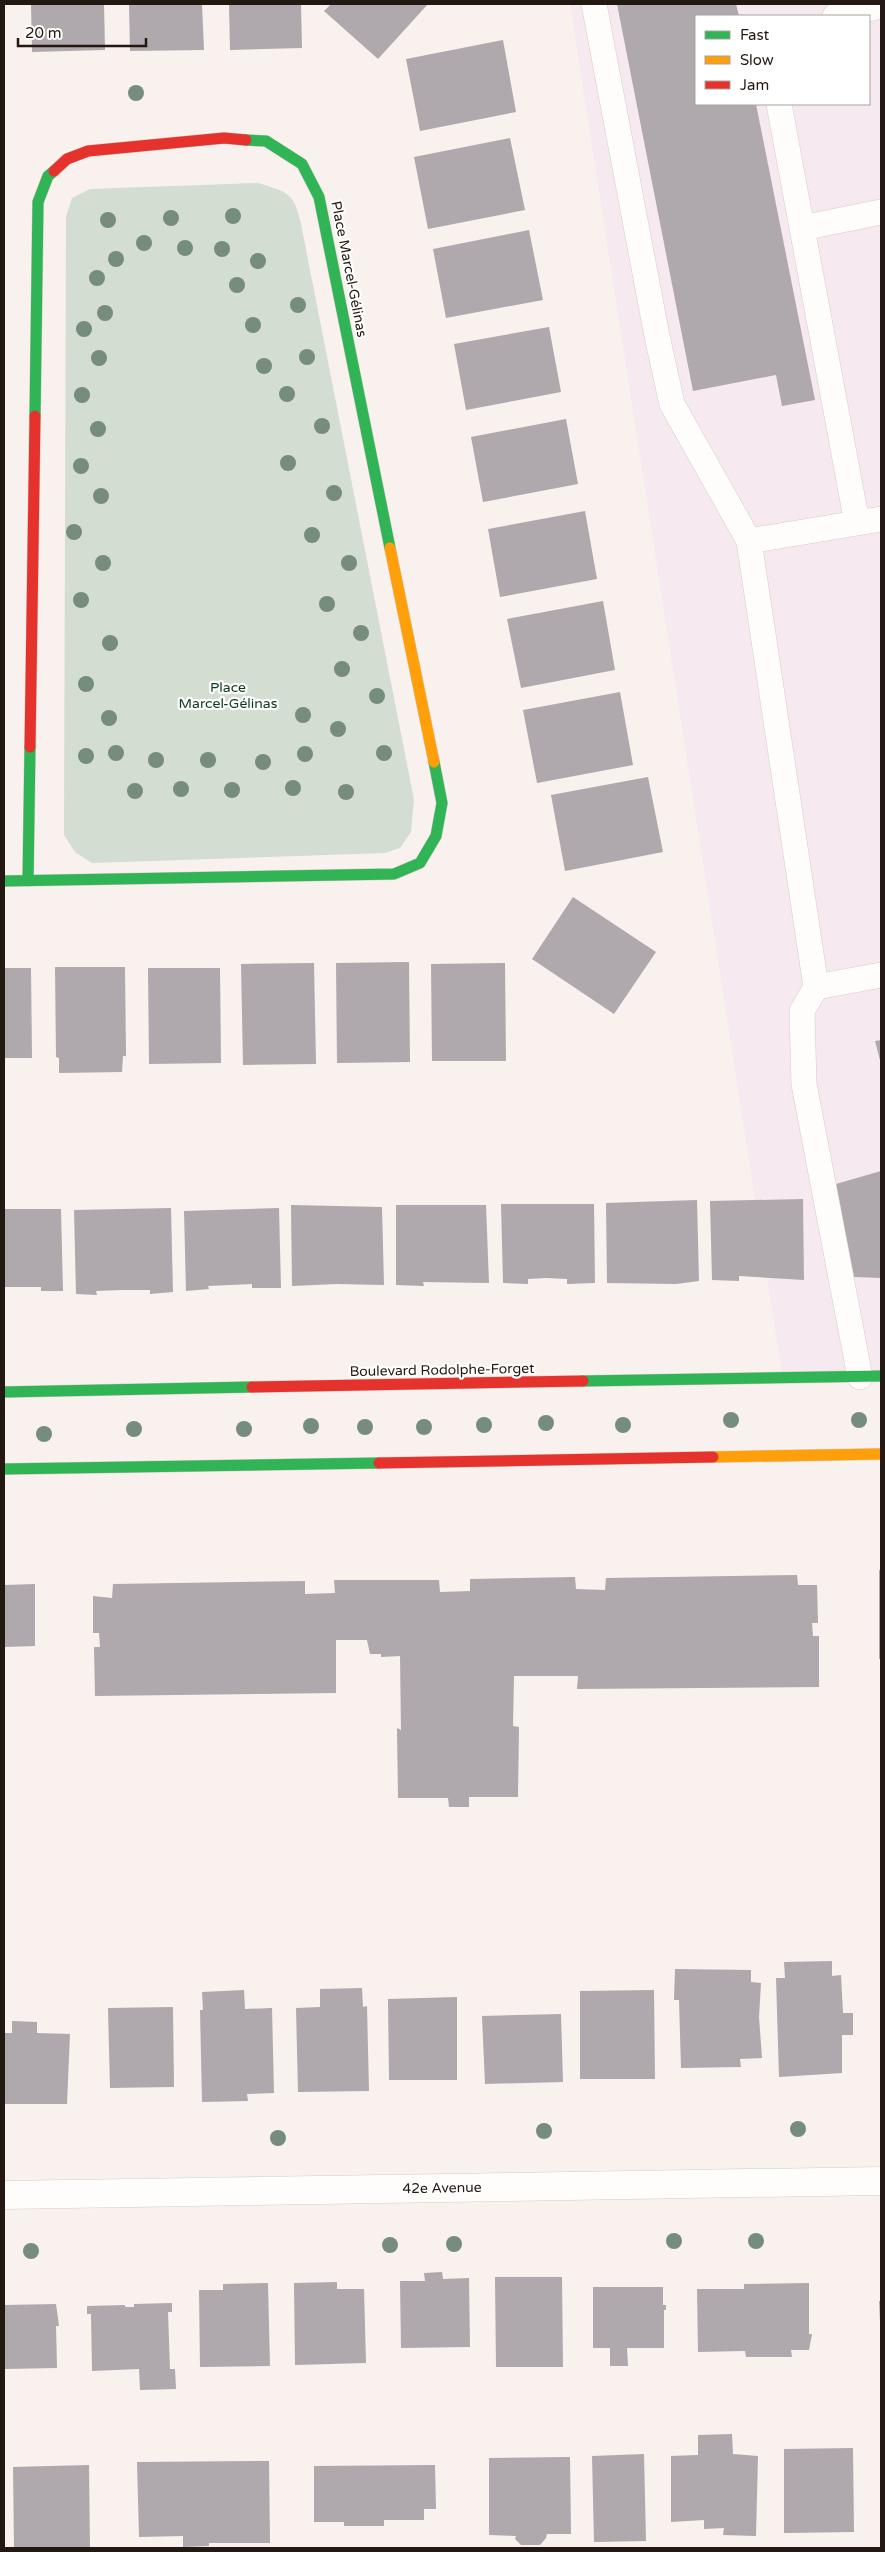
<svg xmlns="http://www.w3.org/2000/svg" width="885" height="2552" font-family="'Varela Round',sans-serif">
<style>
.commercial{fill:#f6e9f0;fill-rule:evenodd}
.green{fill:#d3ddd2}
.building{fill:#afa8ac}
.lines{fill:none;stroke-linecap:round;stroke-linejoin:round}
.lane-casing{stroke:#d6cdc7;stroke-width:26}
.street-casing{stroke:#d6cdc7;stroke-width:29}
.fast-casing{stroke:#d6cdc7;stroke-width:12}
.slow-casing{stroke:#d6cdc7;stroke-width:12}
.jam-casing{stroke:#d6cdc7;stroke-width:12}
.lane{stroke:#fefdfc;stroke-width:25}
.street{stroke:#fefdfc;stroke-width:28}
.fast{stroke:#30b455;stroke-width:11}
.slow{stroke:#ff9f0a;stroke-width:11}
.jam{stroke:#e5322d;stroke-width:11}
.tree{fill:#768c7c}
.labels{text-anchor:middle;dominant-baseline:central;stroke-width:4.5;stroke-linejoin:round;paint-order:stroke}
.street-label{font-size:14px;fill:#241912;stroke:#fff}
.park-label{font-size:14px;fill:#0b3a20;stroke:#fff}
</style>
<rect width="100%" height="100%" fill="#f8f1ed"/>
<path class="commercial" d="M570,4H881V1376L783,1380ZM696,16H869V104H696Z"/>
<path class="green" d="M258,183C287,192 294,192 301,224L414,800L411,832L400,848L385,853L92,863L75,852L64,835L66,216L72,198L90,189Z"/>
<path class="building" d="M31,4H104L105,50L32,52Z
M129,4H202L204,50L130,51Z
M229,4H301L302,48L230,50Z
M331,4H428L378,59L324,11Z
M617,4H736L739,16H696V104H756L815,400L782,406L776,375L693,391Z
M503,40L516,112L420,131L406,59Z
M510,138L525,210L428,229L414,157Z
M529,230L543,300L446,318L433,249Z
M549,327L561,392L466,410L454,344Z
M566,419L578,484L483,502L471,437Z
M585,511L597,579L500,597L488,529Z
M603,601L615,670L521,688L507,619Z
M620,692L633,765L537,783L523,710Z
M648,777L663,852L565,871L551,795Z
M573,897L656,952L614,1014L532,959Z
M409,962L410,1062L337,1063L336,963Z
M314,963L316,1064L243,1065L241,964Z
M505,963L506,1061H432L431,964Z
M55,967H125L126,1056H123L122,1072L59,1073V1058L56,1057Z
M4,968H31L32,1058H4Z
M148,968H220L221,1063L149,1064Z
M881,1040V1064L875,1041Z
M881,1171V1278L854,1277L836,1184Z
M803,1199L804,1280L739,1276V1281L712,1280L710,1201Z
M697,1200L699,1281L676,1284L607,1283L606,1203Z
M501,1204H594L595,1283L567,1284V1279L546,1278L528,1279V1284L503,1283Z
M291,1205L382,1207L384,1285L337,1284L292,1286Z
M396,1205H486L489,1283L423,1282L424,1286L396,1285Z
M171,1208L173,1292L150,1294V1290H121L96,1291L97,1295L76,1294L74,1210Z
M279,1208L281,1288H252V1284L208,1286L209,1289L186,1291L184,1211Z
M4,1209H61L63,1291H41V1287H4Z
M881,1569V1659H879V1570Z
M797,1575L798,1585H817L818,1623H812L813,1636H819V1687L577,1689L578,1676H514L513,1726L519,1727L518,1797H469V1807H449L448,1798H398L397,1728L401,1730L400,1656L381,1657V1654H370L367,1640H336V1693L95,1696L94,1647H100L99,1633H93V1596L112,1598L113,1584L305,1581V1594L335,1593L334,1580H439L440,1592L470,1591V1579L575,1577L576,1589L605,1590L606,1578Z
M35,1584V1646L4,1647V1585Z
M832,1961V1976L841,1975L843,2013H853V2035H842V2073L779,2077L776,1978H785L784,1962Z
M675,1969L751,1970V1982L761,1983L759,2017L762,2058L740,2059L741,2067L681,2068L679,2000H674Z
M362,1988L363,2007L367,2006L369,2091L298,2092L296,2008L320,2007V1989Z
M244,1990L245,2009L272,2008L274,2093L247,2094L248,2101L202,2102L200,2010H203L202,1992Z
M654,1990L655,2079H580V1991Z
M457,1997V2080H389L388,1999Z
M173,2007L174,2087L110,2088L108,2008Z
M561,2014L563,2082L485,2084L482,2016Z
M12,2021L37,2022V2033L70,2034L67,2104H4V2033H12Z
M442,2272L443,2279L469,2278L470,2347L401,2348L400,2281H425L424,2273Z
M495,2277H562L563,2367H496Z
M337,2282V2289H364L366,2363L295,2365L294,2283Z
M268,2283L270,2366L200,2367L199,2290H223V2284Z
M809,2283V2334H812L809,2350H791L792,2357H746L745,2351L698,2352L697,2289H744V2284Z
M593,2287H663V2305H666V2310H664V2348H627L628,2366H610V2348H593Z
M879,2301H881V2322H880Z
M172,2303V2312H168L170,2369H175L176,2389L140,2390L139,2369L92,2371L91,2314H87V2306L125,2305V2307H134V2304Z
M56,2304L59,2326H56L57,2368L4,2369V2305Z
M732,2434L733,2454L758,2456L756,2536L723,2535L724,2528L704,2529V2520L671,2522V2456L698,2455V2435Z
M853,2448L854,2532L784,2533V2449Z
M644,2454L646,2541L594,2542L592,2456Z
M570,2457L571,2534H547L546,2538L540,2545H521L515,2539L516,2536L489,2535V2458Z
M269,2461L270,2543H209V2546L183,2547V2536L139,2537L137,2462Z
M89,2465L90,2548H14L13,2467Z
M435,2465L436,2509H424V2520H384V2526H344V2522H314V2466Z"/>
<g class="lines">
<g class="lane-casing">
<path id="lane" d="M594,4L657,336L672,404L749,541
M835,16L881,6
M779,104L802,228L881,212
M802,228L857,523L881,519
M857,523L749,541L816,987L881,975
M816,987L802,1011L804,1084L860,1377"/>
</g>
<g class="street-casing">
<path id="street" d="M4,2195L881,2181"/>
</g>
<g class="fast-casing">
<path id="fast" d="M246,140L266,141L302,164L319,197L390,548
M35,416L38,202L48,176L54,171
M4,881L394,874L420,863L436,836L442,803L434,762
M28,881L30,747
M583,1381L881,1376
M4,1392L252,1387
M4,1469L379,1463"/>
</g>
<g class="slow-casing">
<path id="slow" d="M390,548L434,762
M713,1457L881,1454"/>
</g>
<g class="jam-casing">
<path id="jam" d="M54,171L67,159L88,151L224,138L246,140
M30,747L35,416
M252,1387L583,1381
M379,1463L713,1457"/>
</g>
<use href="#lane" class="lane"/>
<use href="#street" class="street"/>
<use href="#fast" class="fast"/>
<use href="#slow" class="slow"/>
<use href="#jam" class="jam"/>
</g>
<g class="tree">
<circle cx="136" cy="93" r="8"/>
<circle cx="233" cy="216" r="8"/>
<circle cx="171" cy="218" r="8"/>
<circle cx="108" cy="220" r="8"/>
<circle cx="144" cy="243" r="8"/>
<circle cx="185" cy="248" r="8"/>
<circle cx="222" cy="249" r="8"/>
<circle cx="116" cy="259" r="8"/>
<circle cx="258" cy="261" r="8"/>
<circle cx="97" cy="278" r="8"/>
<circle cx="237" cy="285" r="8"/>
<circle cx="298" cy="305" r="8"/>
<circle cx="105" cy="313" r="8"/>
<circle cx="253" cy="325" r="8"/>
<circle cx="84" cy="329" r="8"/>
<circle cx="307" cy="357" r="8"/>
<circle cx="99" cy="358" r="8"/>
<circle cx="264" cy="366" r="8"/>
<circle cx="287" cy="394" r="8"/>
<circle cx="82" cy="395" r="8"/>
<circle cx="322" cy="426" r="8"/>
<circle cx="98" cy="429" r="8"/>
<circle cx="288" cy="463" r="8"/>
<circle cx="81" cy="466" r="8"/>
<circle cx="334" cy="493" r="8"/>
<circle cx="101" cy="496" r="8"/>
<circle cx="74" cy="532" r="8"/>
<circle cx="312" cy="535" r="8"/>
<circle cx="103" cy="563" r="8"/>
<circle cx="349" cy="563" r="8"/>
<circle cx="81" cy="600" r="8"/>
<circle cx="327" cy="604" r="8"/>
<circle cx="361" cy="633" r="8"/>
<circle cx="110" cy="643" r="8"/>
<circle cx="342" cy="669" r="8"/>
<circle cx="86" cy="684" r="8"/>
<circle cx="377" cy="696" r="8"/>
<circle cx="303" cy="715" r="8"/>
<circle cx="109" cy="718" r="8"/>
<circle cx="338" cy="729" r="8"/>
<circle cx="116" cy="753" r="8"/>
<circle cx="384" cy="753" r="8"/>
<circle cx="305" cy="754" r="8"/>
<circle cx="86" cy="756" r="8"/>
<circle cx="156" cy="760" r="8"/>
<circle cx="208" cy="760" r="8"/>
<circle cx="263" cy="762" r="8"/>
<circle cx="293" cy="788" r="8"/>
<circle cx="181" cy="789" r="8"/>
<circle cx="232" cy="790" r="8"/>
<circle cx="135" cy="791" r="8"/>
<circle cx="346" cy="792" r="8"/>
<circle cx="731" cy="1420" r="8"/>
<circle cx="859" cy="1420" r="8"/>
<circle cx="546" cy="1423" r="8"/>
<circle cx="484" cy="1425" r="8"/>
<circle cx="623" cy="1425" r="8"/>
<circle cx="311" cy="1426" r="8"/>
<circle cx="365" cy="1427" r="8"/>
<circle cx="424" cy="1427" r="8"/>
<circle cx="134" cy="1429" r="8"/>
<circle cx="244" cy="1429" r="8"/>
<circle cx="44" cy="1434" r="8"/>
<circle cx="798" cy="2129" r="8"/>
<circle cx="544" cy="2131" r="8"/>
<circle cx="278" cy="2138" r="8"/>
<circle cx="674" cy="2241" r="8"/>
<circle cx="756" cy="2241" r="8"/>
<circle cx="454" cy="2244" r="8"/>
<circle cx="390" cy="2245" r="8"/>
<circle cx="31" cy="2251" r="8"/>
</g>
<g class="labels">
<g class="street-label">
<text transform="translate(349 269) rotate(79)">Place Marcel-Gélinas</text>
<text transform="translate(442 1370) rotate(-1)">Boulevard Rodolphe-Forget</text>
<text transform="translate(442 2188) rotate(-1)">42e Avenue</text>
</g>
<g class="park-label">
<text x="228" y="687">Place<tspan x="228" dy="16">Marcel-Gélinas</tspan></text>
</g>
</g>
<rect width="885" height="2552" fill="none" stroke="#241912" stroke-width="10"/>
<rect x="695" y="15" width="175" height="90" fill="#ffffff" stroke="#a7a3a0"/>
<rect x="705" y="31" width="25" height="8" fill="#30b455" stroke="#a7a3a0"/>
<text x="740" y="40" font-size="15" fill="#241912">Fast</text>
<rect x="705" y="56" width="25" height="8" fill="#ff9f0a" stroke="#a7a3a0"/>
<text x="740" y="65" font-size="15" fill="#241912">Slow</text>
<rect x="705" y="81" width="25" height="8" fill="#e5322d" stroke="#a7a3a0"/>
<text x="740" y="90" font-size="15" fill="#241912">Jam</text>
<path d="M18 38v8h128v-8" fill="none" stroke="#241912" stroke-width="2.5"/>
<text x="25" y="38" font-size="15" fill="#241912" stroke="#ffffff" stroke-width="4" paint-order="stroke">20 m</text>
</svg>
